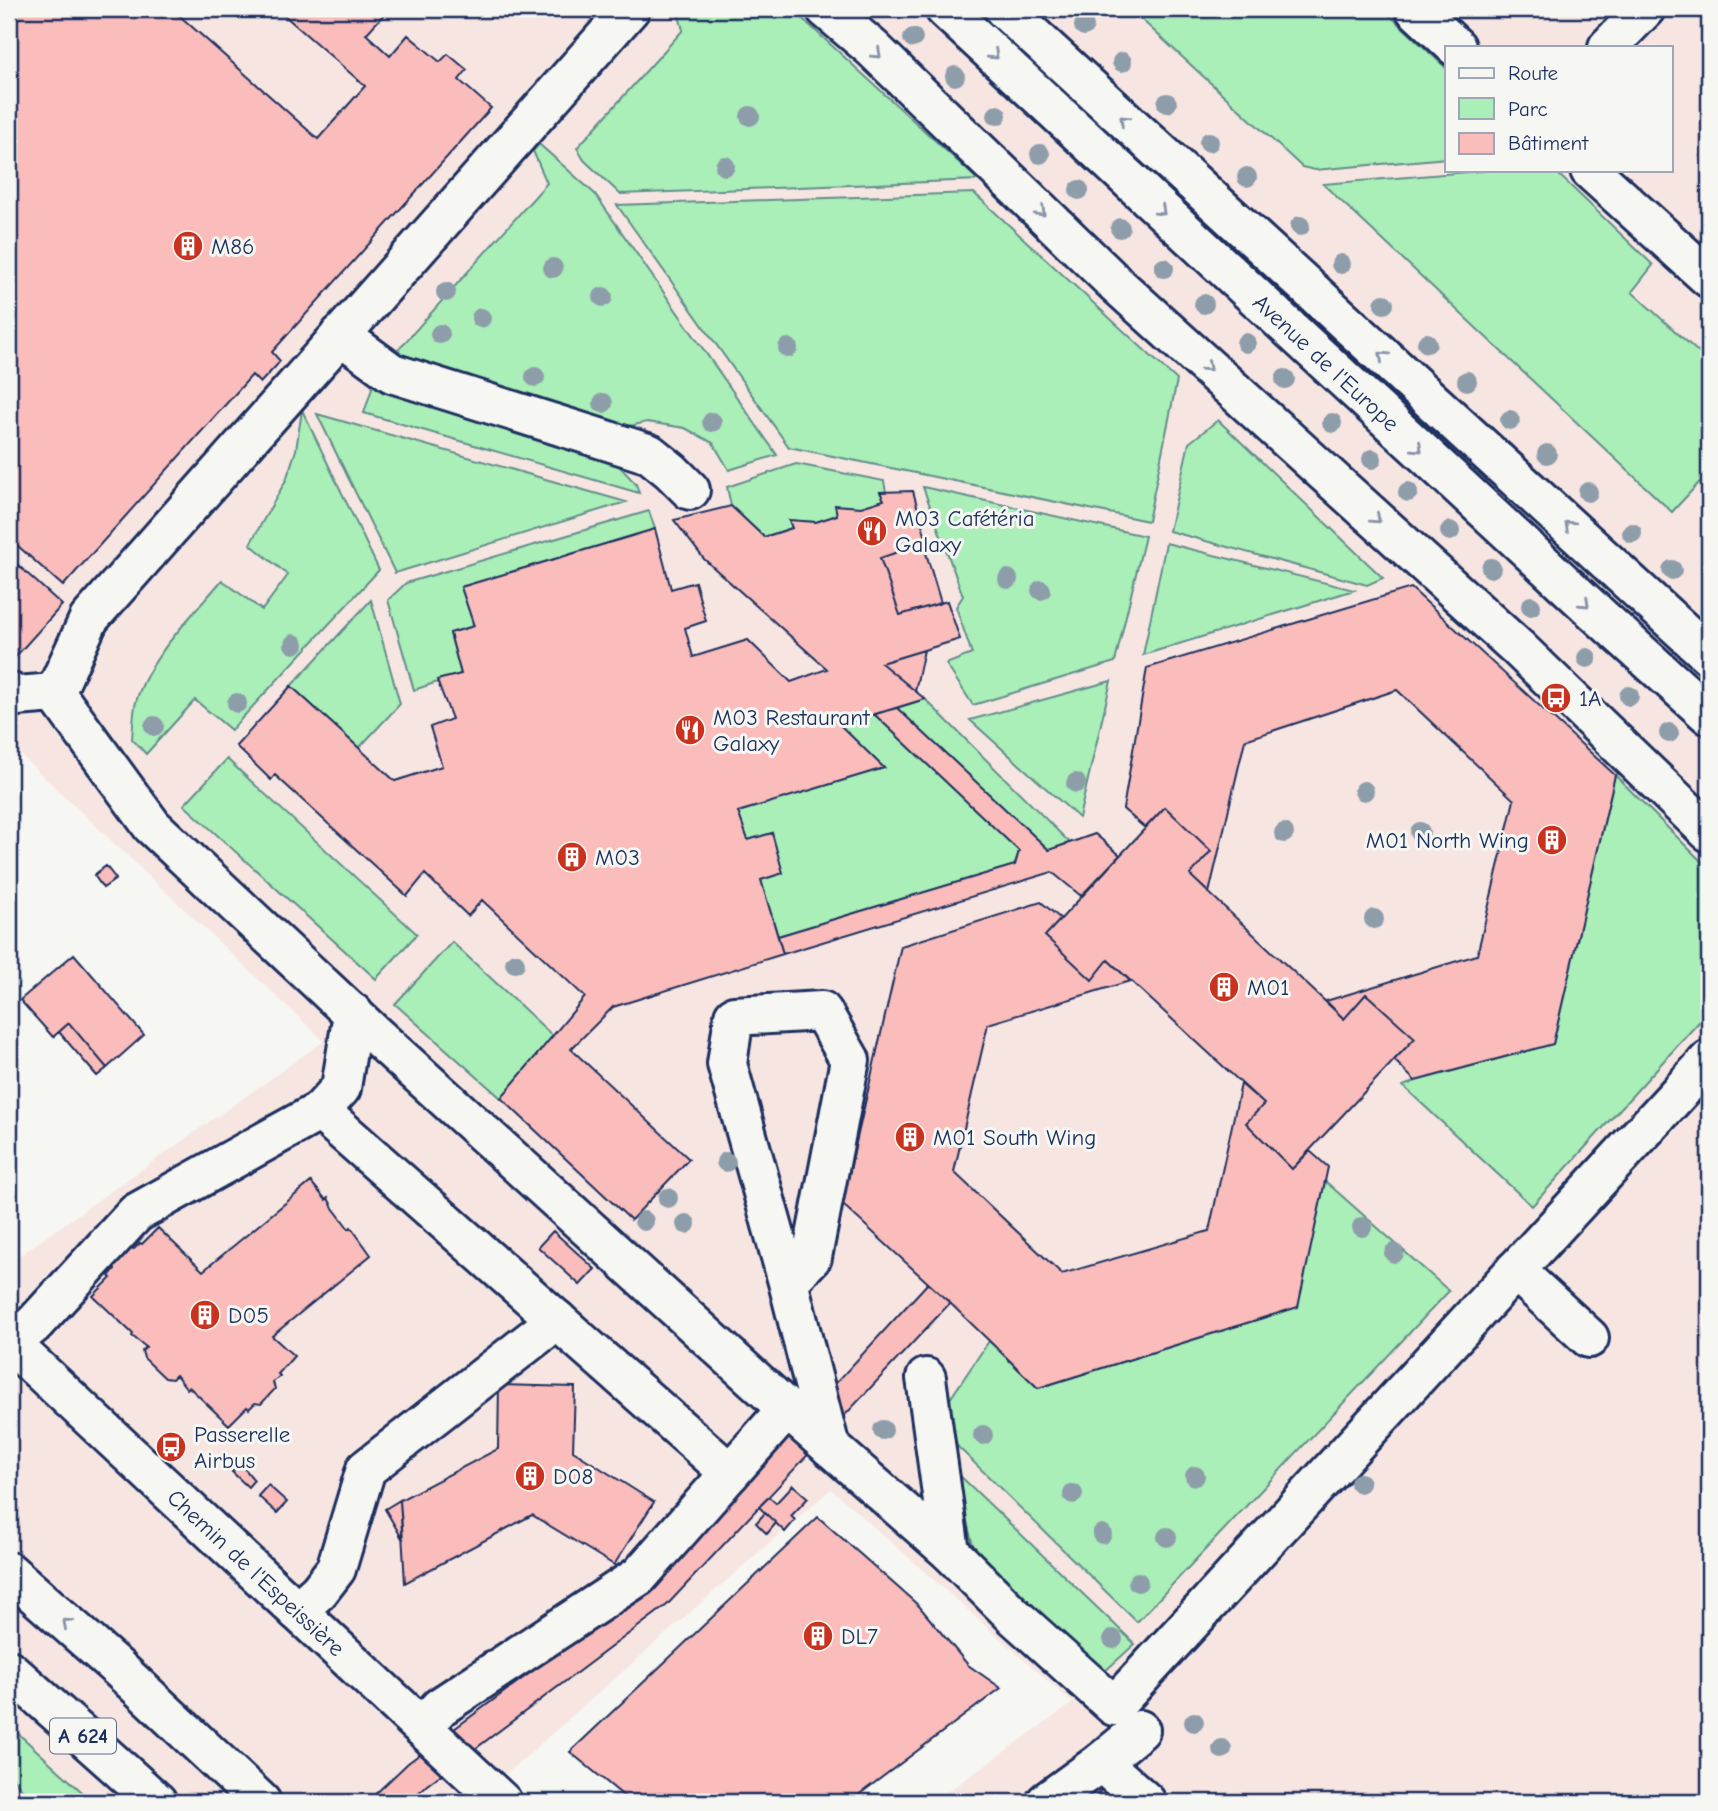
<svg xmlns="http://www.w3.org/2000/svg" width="1718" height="1811" font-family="'Comic Neue',sans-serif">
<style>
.built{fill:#f7e5e2;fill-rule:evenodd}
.green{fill:#aaeeb8;stroke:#628e8b;stroke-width:2}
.building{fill:#fabdbb;stroke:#1b2f5e;stroke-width:2}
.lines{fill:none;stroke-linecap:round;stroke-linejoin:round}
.minor-casing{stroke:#1b2f5e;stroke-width:44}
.highway-casing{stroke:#1b2f5e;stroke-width:44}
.minor{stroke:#f6f6f2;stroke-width:38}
.highway{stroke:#f6f6f2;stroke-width:38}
.tree{fill:#8e9daa}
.oneway{stroke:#8892a8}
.labels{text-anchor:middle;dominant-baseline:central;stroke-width:6;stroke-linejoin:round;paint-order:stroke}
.shield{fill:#f6f6f2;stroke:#5d6b8a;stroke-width:2}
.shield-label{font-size:21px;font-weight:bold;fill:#1b2f5e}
.poi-label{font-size:23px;fill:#1b2f5e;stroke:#f6f6f2;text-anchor:start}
.street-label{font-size:23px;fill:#1b2f5e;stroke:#f6f6f2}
</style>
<rect width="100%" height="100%" fill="#f6f6f2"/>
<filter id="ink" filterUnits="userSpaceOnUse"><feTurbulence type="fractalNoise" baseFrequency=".0143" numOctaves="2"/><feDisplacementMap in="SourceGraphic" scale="14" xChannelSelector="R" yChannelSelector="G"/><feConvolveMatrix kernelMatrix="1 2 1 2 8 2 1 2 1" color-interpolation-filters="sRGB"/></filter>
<g filter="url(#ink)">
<path class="built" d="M9,9H1709V1802H933L1073,1703L831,1489L474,1802H9V1263L324,1041L9,744ZM1447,47H1671V170H1447Z"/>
<path class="green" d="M677,9H792L978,180L620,194L584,160L577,148L683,30Z
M1130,9H1383L1447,69V158L1315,170L1302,167Z
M539,144L595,194L777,455L729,470L713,443L685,428L647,422L612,430L410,368L398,350L547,183L533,151Z
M1492,170H1554L1653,265L1632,292L1709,362V472L1672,512L1323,184Z
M974,193L1177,380L1148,521L789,447L617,205Z
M373,385L606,452L636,484L639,493L364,413Z
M302,410L379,570L231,730L195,700L146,754L132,739C133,728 133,717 135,706C145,661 193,615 222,580L262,610L288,575L250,544L286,480L296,450Z
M317,414L626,502L395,573Z
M1218,420L1383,578L1367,585L1169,531L1189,443Z
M796,464L884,481L886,492H881L884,500L816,522L789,520L792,528L764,537L731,506L727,487Z
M923,487L1145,536L1115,662L973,705L946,664L972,654L956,607L963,596Z
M649,511L655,529L461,587L474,626L450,634L461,674L414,690L388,600L406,583Z
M1166,543L1354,590L1143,655Z
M371,600L400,704L359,748L291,686Z
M1111,681L1079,818L970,720Z
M925,699L1070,843L1049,850L897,708Z
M874,714L1019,851L1015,865L778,936L761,880L772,833L748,840L738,812L884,768L840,725Z
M227,759L417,934L376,979L184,805Z
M1615,775L1709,869V1011L1532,1206L1403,1086L1416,1081L1553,1044Z
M452,942L553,1036L501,1098L395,1004Z
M1325,1181L1449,1291L1137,1622L952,1441L944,1408L989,1341L1038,1388L1297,1307Z
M953,1469L1135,1644L1103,1673L976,1557Z
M9,1725L93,1802H33L9,1774Z"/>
<path class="building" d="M9,9H172L318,139L365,86L277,9H389L366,34L390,56L408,35L440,62L448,54L467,70L459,80L491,108L272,352L280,361L276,366L260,383L252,375L63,586L9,538Z
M913,491L927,542L880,558L900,615L947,601L960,639L881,663L925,699L840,725L884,768L738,812L748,840L772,833L783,873L761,880L783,954L613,1007L571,1049L689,1159L631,1220L501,1098L585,997L482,900L468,916L425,874L407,896L275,775L271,780L236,746L291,686L395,781L442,766L430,727L452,719L437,680L461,674L450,633L474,626L461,587L655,529L671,589L695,582L706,621L685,628L693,657L748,640L791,682L827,669L704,559L674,520L731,506L764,537L792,528L789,520L816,522L837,515L835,505L861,507L884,500L880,492Z
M923,543L941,603L900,615L880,558Z
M9,557L62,605L9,664Z
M1411,588L1615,775L1553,1044L1415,1081L1394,1060L1415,1038L1366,994L1344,1019L1326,1001L1477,955L1514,800L1397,690L1245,740L1209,893L1190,875L1211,851L1165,807L1145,828L1123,809L1147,668Z
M924,650L915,691L881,663Z
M897,708L1049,850L1095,834L1120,855L1081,896L1052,872L783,954L778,936L1015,865L1019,851L874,714Z
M1165,807L1211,851L1190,875L1344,1019L1366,994L1415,1038L1292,1169L1246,1123L1264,1104L1108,960L1092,980L1045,936Z
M106,866L116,879L103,888L94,875Z
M1041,902L1061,919L1045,936L1092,980L1108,960L1130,981L988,1024L954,1172L1062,1274L1209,1231L1241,1084L1264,1104L1246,1123L1292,1169L1310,1151L1328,1167L1298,1307L1038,1388L950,1303L842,1204L901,946Z
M74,954L144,1035L107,1068L69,1023L53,1037L20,1000Z
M69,1023L107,1068L97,1076L59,1032Z
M311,1182L326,1200L328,1198L333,1208L349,1229L351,1227L371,1255L272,1336L294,1356L278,1374L280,1376L273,1382L275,1389L261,1404L255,1403L249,1409L247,1407L229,1425L189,1387L187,1389L176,1375L172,1379L165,1378L144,1358L142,1351L146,1347L132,1336L133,1334L93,1296L111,1278L109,1276L115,1269L113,1263L128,1248L134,1249L140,1243L142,1244L158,1228L203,1271Z
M553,1231L595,1269L580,1285L538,1247Z
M928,1283L950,1303L667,1605L427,1785L409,1802H367L408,1763L652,1583Z
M499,1385L575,1387L573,1451L654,1502L614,1565L532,1515L405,1583L400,1500L498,1449Z
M240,1463L254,1480L248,1487L232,1472Z
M268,1485L287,1502L277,1513L258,1496Z
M793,1485L808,1498L791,1516L795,1520L785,1532L759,1507L769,1497L776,1503Z
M400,1500L403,1540L385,1509Z
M765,1513L776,1523L767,1534L756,1523Z
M818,1517L919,1606L968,1665L1001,1688L849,1802H631L570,1752Z
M1107,1783L1129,1802H1091Z"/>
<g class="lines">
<g class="minor-casing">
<g id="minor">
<path d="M826,9L872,48L1115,283L1517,647L1709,832"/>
<path id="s1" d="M945,9L1594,611L1709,715"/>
<path d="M1004,9L1709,655"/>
<path d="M1415,9L1456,47"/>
<path d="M1608,47L1645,9"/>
<path d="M1590,170L1709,278"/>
<path d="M340,335L392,373L650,454L671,471L690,490"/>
<path d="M9,692L17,696L55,693L89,619L630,9"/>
<path d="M55,693L152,826L372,1032L787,1409L950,1552L1015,1617L1114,1706L1709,1060"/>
<path d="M320,1111L730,1473L787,1409"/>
<path d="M1515,1270L1589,1338"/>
<path d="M788,1282L812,1257L850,1060L822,1011L734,1016L727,1064L788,1282L830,1447"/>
<path id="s2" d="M9,1342L502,1802"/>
<path d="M10,1343L34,1324L136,1213L320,1111L341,1088L353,1013"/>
<path d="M926,1378L950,1552"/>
<path d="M297,1611L319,1591L336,1569L366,1469L557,1320"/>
<path d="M422,1727L440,1707L639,1576L730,1473"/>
<path d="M1101,1762L1146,1802"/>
<path d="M1046,1802L1101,1762L1140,1730"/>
</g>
</g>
<g class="highway-casing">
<path id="highway" d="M9,1572L118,1668L261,1802
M9,1670L157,1802"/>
</g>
<use href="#minor" class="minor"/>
<use href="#highway" class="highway"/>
</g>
<g class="tree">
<circle cx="1084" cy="26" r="10"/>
<circle cx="913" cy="38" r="10"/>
<circle cx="1122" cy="62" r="10"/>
<circle cx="955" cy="76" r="10"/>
<circle cx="1167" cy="103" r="10"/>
<circle cx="997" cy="115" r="10"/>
<circle cx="750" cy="116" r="10"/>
<circle cx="1209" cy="142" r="10"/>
<circle cx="1040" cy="154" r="10"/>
<circle cx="725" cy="166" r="10"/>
<circle cx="1247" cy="177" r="10"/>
<circle cx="1079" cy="190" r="10"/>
<circle cx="1300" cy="226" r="10"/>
<circle cx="1120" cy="228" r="10"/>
<circle cx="1341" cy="264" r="10"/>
<circle cx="553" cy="268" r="10"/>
<circle cx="1164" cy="268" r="10"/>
<circle cx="446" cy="292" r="10"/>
<circle cx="603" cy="297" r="10"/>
<circle cx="1204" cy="304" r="10"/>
<circle cx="1384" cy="304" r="10"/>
<circle cx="481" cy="318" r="10"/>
<circle cx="440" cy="334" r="10"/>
<circle cx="1246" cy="343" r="10"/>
<circle cx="1427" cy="343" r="10"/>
<circle cx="788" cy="348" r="10"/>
<circle cx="535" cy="377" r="10"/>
<circle cx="1285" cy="379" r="10"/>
<circle cx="1467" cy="381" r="10"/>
<circle cx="603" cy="403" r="10"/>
<circle cx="1510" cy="420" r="10"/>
<circle cx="712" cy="422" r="10"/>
<circle cx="1332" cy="423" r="10"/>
<circle cx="1547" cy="454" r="10"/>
<circle cx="1372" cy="459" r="10"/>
<circle cx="1408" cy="492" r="10"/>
<circle cx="1588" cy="492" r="10"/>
<circle cx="1450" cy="531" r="10"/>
<circle cx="1632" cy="533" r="10"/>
<circle cx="1491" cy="568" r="10"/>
<circle cx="1672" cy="570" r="10"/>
<circle cx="1008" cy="579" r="10"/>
<circle cx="1041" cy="590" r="10"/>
<circle cx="1531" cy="606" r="10"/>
<circle cx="294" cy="644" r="10"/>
<circle cx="1587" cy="658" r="10"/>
<circle cx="1629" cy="696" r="10"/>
<circle cx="237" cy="703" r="10"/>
<circle cx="154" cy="726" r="10"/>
<circle cx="1669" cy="733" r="10"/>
<circle cx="1076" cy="783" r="10"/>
<circle cx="1364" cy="791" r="10"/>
<circle cx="1420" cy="832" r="10"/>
<circle cx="1284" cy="833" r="10"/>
<circle cx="1374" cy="919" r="10"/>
<circle cx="515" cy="963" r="10"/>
<circle cx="726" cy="1162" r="10"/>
<circle cx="668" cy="1198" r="10"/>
<circle cx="644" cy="1221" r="10"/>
<circle cx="686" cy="1224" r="10"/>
<circle cx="1362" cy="1227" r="10"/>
<circle cx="1394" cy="1253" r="10"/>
<circle cx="883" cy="1430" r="10"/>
<circle cx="983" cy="1435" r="10"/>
<circle cx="1195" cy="1476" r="10"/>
<circle cx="1360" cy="1483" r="10"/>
<circle cx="1073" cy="1494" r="10"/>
<circle cx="1102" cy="1534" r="10"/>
<circle cx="1167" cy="1537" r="10"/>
<circle cx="1138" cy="1582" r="10"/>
<circle cx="1113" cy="1639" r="10"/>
<circle cx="1194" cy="1722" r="10"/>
<circle cx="1222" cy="1749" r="10"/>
</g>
<defs><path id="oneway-chevron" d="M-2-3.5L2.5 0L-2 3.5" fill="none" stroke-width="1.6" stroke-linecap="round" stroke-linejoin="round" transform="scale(1.75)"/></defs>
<g class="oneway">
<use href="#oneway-chevron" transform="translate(877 54) rotate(43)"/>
<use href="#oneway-chevron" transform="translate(994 55) rotate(43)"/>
<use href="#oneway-chevron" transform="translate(1124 120) rotate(-137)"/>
<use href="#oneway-chevron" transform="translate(1161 211) rotate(43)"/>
<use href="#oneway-chevron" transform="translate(1041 212) rotate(44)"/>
<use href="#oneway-chevron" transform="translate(1383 356) rotate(-138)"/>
<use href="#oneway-chevron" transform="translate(1207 367) rotate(42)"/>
<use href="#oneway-chevron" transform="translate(1418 448) rotate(43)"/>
<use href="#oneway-chevron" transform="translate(1376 519) rotate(42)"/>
<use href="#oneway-chevron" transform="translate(1569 525) rotate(-138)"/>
<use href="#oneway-chevron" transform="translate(1585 603) rotate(43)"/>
<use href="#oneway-chevron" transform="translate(67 1623) rotate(-139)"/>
</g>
</g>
<defs>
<g id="building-disc" transform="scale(1.575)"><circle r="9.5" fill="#c8321e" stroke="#f6f6f2"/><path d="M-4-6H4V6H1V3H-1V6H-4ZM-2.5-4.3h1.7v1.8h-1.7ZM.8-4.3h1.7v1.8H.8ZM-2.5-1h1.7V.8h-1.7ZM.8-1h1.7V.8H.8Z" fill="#fff"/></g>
<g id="restaurant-disc" transform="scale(1.575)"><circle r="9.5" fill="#c8321e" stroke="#f6f6f2"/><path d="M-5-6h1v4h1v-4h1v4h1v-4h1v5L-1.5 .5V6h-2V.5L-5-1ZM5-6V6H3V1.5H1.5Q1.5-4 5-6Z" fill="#fff"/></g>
<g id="bus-disc" transform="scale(1.575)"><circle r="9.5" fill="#c8321e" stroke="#f6f6f2"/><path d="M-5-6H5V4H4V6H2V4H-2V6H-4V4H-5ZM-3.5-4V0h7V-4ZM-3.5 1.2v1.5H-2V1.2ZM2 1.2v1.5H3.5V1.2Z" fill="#fff"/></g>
</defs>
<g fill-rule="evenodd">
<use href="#building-disc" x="188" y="246"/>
<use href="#restaurant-disc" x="872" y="531"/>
<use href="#bus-disc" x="1556" y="698"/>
<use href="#restaurant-disc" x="690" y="730"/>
<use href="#building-disc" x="1552" y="840"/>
<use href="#building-disc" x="572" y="857"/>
<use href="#building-disc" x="1224" y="987"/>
<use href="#building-disc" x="910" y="1137"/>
<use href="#building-disc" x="205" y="1315"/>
<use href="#bus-disc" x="171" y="1447"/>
<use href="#building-disc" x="530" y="1476"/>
<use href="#building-disc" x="818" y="1636"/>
</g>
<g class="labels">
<rect class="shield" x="50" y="1718.5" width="66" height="35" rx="5"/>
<g class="shield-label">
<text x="83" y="1736">A 624</text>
</g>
<g class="poi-label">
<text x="211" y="246">M86</text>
<text x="895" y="518">M03 Cafétéria<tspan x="895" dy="26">Galaxy</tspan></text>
<text x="1579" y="698">1A</text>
<text x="713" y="717">M03 Restaurant<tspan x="713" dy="26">Galaxy</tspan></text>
<text x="1529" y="840" text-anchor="end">M01 North Wing</text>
<text x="595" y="857">M03</text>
<text x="1247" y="987">M01</text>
<text x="933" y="1137">M01 South Wing</text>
<text x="228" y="1315">D05</text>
<text x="194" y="1434">Passerelle<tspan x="194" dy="26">Airbus</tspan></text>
<text x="553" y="1476">D08</text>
<text x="841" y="1636">DL7</text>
</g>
<g class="street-label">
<text stroke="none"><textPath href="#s1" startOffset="520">Avenue de l'Europe</textPath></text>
<text stroke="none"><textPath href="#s2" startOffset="338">Chemin de l'Espeissière</textPath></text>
</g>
</g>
<rect width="1718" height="1811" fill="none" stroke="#f6f6f2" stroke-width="35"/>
<rect x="18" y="18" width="1683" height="1776" fill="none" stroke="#1b2f5e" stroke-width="2.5" filter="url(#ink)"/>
<rect x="1445" y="46" width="228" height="126" fill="#f6f6f2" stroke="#9ea6b7" stroke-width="2"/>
<rect x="1459" y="68" width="35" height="10" fill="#f6f6f2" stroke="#9ea6b7" stroke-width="2"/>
<text x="1508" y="80" font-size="21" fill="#1b2f5e">Route</text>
<rect x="1459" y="98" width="35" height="21" fill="#aaeeb8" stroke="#9ea6b7" stroke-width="2"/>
<text x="1508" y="116" font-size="21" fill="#1b2f5e">Parc</text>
<rect x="1459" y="133" width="35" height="21" fill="#fabdbb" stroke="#9ea6b7" stroke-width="2"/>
<text x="1508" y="150" font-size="21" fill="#1b2f5e">Bâtiment</text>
</svg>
